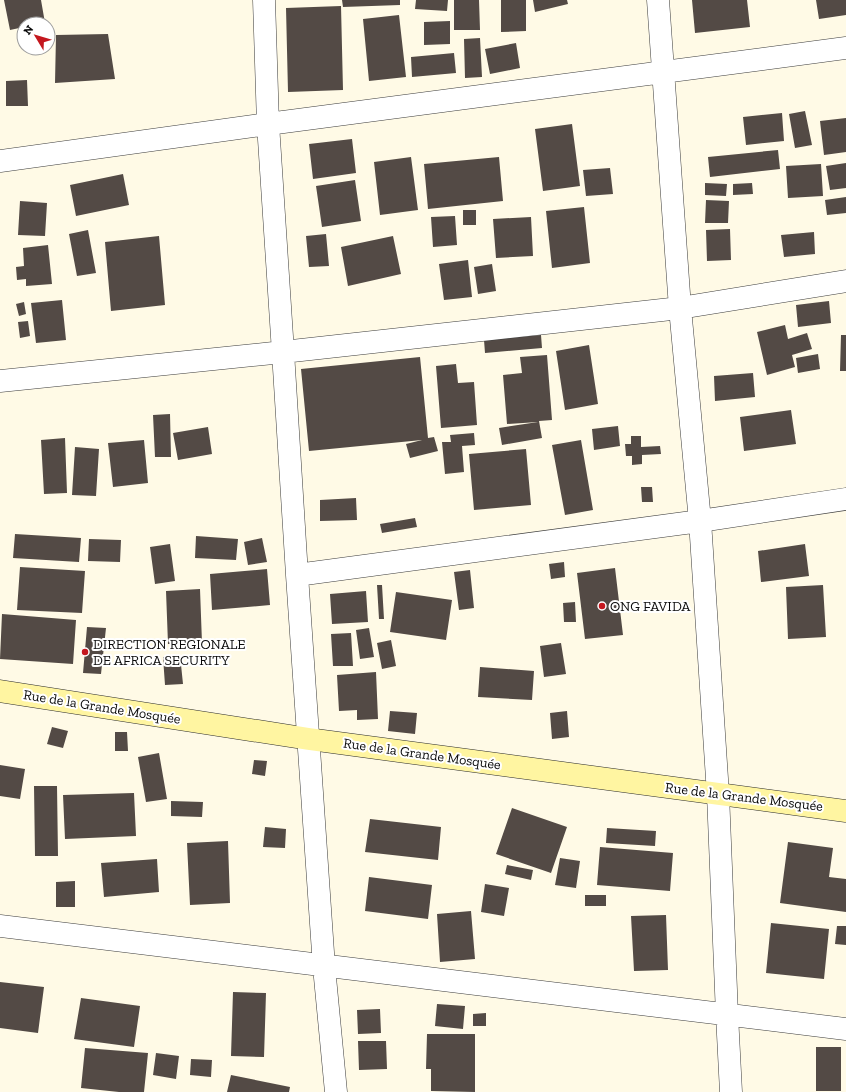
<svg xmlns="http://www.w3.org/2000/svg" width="846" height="1092" font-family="'Zilla Slab',serif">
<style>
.building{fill:#534a45}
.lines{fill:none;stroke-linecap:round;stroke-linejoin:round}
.street-casing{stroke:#3c3c3c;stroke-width:23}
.secondary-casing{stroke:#2b2b2b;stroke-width:23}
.street{stroke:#fff;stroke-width:22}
.secondary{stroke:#fff5a1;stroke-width:22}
.poi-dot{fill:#c4171e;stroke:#fff;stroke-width:1.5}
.labels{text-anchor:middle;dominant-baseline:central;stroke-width:4;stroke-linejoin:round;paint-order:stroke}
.poi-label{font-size:14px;fill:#090909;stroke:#fff;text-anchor:start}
.street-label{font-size:14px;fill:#090909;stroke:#fff}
</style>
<rect width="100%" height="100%" fill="#fffae6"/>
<path class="building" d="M4,0H41L45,23L24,24V27L10,30Z
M342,0H400V5L343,7Z
M416,0H448L447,11L415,9Z
M454,0H479L480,30H454Z
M501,0H526V31L501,32Z
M533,0H567L568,4L535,12Z
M692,0H747L750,27L695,33Z
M816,0H846V15L819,19Z
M341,6L343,90L288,92L286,8Z
M399,15L406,77L369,81L363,19Z
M450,21V44L424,45V22Z
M108,34L115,79L55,83L56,35Z
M480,38L482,77L465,78L464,39Z
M516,43L520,68L490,74L485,49Z
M454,53L456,73L412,77L411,57Z
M27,80L28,106H6V81Z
M805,111L812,145L795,148L789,114Z
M782,113L784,141L746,145L743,117Z
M846,118V152L824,155L820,121Z
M572,124L580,186L543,191L535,129Z
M352,139L356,173L313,179L309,144Z
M778,150L780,169L710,177L708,157Z
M411,157L418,210L380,215L374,162Z
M499,157L503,201L428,209L424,164Z
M846,163V188L830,190L826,166Z
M821,164L823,196L788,198L786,166Z
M610,168L613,194L586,196L583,170Z
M123,174L129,205L76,216L70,185Z
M355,180L361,221L322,227L316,186Z
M705,183L727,184L726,196L705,195Z
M752,183L753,194L733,195V184Z
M846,197V213L827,215L825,200Z
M706,200L729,201L728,223H705Z
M20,201L47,203L45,236L18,235Z
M584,207L590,263L552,268L546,211Z
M463,210H476V225H463Z
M455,216L457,245L433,247L431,217Z
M531,217L533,256L496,258L493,219Z
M730,229L731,260L707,261L706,230Z
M88,230L96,273L77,276L69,234Z
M814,232L815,254L784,257L781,235Z
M326,234L329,266L309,267L306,236Z
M159,236L165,305L111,311L105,242Z
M393,236L401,274L348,286L341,247Z
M48,245L52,284L26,286V279L17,280L16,267L24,266L23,248Z
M468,260L472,297L444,300L439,264Z
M492,264L496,291L478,294L474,267Z
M62,300L66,340L36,343L31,303Z
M829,301L831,323L798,327L796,305Z
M24,302L26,314L19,316L16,304Z
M28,321L30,336L20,338L18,322Z
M785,325L788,339L807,333L812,349L792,355L795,367L767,375L757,332Z
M541,335L542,348L485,353L484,340Z
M841,335H846V371H840Z
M589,345L598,404L565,410L556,351Z
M818,354L820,369L798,373L796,358Z
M547,355L552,420L539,421L542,438L502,445L499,428L538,422L507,424L503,375L522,373L520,357Z
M420,357L428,438L434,437L438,451L410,458L406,444L422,440L309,451L301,369Z
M456,364L458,383L474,382L477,425L441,428L436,366Z
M753,373L755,397L715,401L714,376Z
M791,410L796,444L744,451L740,417Z
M170,414L171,457H155L153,415Z
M618,426L620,446L594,450L592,429Z
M208,427L212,454L178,460L173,433Z
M474,433L475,445L462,446L464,472L445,474L442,442H451L450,435Z
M631,436H641V447L660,446L661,454L642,455V464L632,465V456H626L625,444H631Z
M65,438L67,493L44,494L41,440Z
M144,440L148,483L113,487L108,443Z
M581,440L593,510L565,515L552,445Z
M75,447L99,449L96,496L72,495Z
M526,449L531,505L474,510L469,454Z
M641,487H652L653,502H642Z
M356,498L357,520L320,521V500Z
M415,518L417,527L382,533L380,524Z
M15,534L81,538L79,562L13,558Z
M196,536L238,539L236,560L195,558Z
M262,538L267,562L248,565L244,542Z
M89,539L121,540L120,562L88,561Z
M170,544L175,581L155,584L150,547Z
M805,544L809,576L761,582L758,551Z
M564,562L565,577L551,579L549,564Z
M20,567L85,571L82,613L17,610Z
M615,568L623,635L585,639L577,573Z
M267,569L270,605L212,610L210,574Z
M470,570L474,608L459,610L454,572Z
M377,585H382L384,619H379Z
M823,585L826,637L788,639L786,587Z
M200,589L202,643L168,644L166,591Z
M366,591L368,622L332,624L330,594Z
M396,592L452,600L446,640L390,632Z
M575,602L576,622H564L563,603Z
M2,614L76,620L73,664L0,659Z
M87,627L106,628L101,674L83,673Z
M369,628L374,657L360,659L356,630Z
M351,633L353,666H333L331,634Z
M391,640L396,666L382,669L377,643Z
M561,643L566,674L544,677L540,646Z
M180,655L183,684L165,685L163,657Z
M480,667L534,671L532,700L478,697Z
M376,672L378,719L357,720V710L339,711L337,675Z
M390,711L417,713L415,734L388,731Z
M567,711L569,737L552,739L550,713Z
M52,727L68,731L63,748L47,744Z
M115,732H127L128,751H115Z
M159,753L167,799L146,802L138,757Z
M254,760L267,761L265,776L252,774Z
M0,765L25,769L20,799L0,796Z
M34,786H57L58,856H35Z
M134,793L136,836L65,839L63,795Z
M171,801L203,802L202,817L171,816Z
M512,808L567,827L551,873L496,854Z
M370,819L441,827L438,860L365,852Z
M265,827L286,829L285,848L263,847Z
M607,828L656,831L655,846L606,843Z
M228,841L230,903L190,905L187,843Z
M788,842L833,848L829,877L846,879V912L780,903Z
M600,847L673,853L670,891L597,885Z
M560,858L580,861L576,888L555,885Z
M157,859L159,892L104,897L101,863Z
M507,865L533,870L531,880L505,874Z
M369,877L432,885L428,919L365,911Z
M75,881V907H56V882Z
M485,884L509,888L504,916L481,912Z
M585,895H606V906H585Z
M471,911L475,959L440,962L437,914Z
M666,915L668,970L634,971L631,916Z
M771,923L829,929L824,979L766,973Z
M837,926H846V945L835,944Z
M0,982L44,987L38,1033L0,1028Z
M233,992L266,993L264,1057L231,1056Z
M81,998L140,1006L134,1047L74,1039Z
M437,1004L465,1006L463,1029L435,1026Z
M380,1009L381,1033L358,1034L357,1010Z
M486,1013V1026H473V1014Z
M427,1034H475V1092L431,1091V1069H426Z
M358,1041H386L387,1069L359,1070Z
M816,1047H841V1091H816Z
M85,1048L148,1053L144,1092H119L81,1088Z
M156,1053L179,1056L176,1079L153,1075Z
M191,1059L212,1060L211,1077L190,1075Z
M231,1075L290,1087L289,1092H227Z"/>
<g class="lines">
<g class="street-casing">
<path id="street" d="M264,0L268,124L283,352L297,575L324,967L336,1092
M658,0L680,308L700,521L718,794L727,1015L731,1092
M0,161L268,124L846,48
M0,381L283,352L680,308L846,281
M297,575L700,521L846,499
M0,926L846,1029"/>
</g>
<g class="secondary-casing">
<path id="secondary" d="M0,691L309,739L846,811"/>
</g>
<use href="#street" class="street"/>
<use href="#secondary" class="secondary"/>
</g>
<g class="poi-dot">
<circle cx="602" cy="606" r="4"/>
<circle cx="85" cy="652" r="4"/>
</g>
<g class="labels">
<g class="poi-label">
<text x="610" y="606">ONG FAVIDA</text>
<text x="93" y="644">DIRECTION REGIONALE<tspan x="93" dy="16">DE AFRICA SECURITY</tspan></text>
</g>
<g class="street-label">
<text transform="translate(102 707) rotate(9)">Rue de la Grande Mosquée</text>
<text transform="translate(422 754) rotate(8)">Rue de la Grande Mosquée</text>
<text transform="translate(744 797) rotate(7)">Rue de la Grande Mosquée</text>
</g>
</g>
<g transform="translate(36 36) rotate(308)"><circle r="19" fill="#ffffff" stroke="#9d9d9d"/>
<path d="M0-3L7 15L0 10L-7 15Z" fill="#c4171e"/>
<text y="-6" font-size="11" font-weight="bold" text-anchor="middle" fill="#090909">N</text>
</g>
</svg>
